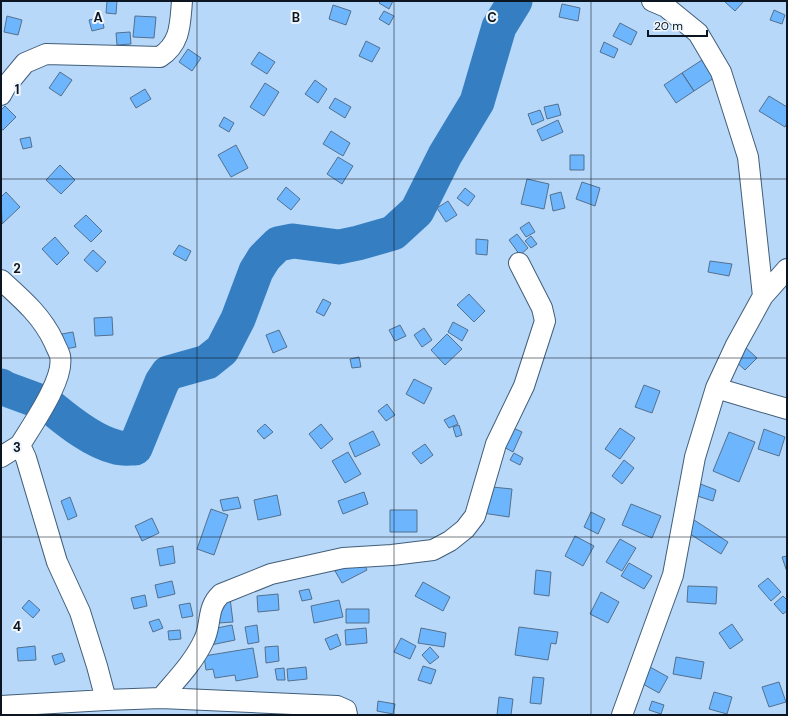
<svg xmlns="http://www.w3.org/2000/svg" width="788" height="716" font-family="'DM Sans',sans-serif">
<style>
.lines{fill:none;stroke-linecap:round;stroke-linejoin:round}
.river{stroke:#357ec2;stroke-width:35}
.building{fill:#6db6fe;stroke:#53708e}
.street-casing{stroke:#415e7a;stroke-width:22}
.street{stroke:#fff;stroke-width:20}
.grid{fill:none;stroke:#0b1622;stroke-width:1;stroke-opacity:0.55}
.grid-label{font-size:13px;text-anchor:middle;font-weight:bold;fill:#0b1622;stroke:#eff6fd;stroke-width:4;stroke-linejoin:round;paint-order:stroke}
</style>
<rect width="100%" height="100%" fill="#b8d8f9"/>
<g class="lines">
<path class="river" d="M1,386L6,389L36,400
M52,408C70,423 94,442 116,447C122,449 129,448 135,448L162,382L168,373L207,362L222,350L238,319L256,271L264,258L278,244L293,241L339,247L358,243L393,233L417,211L445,155L477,102L499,27L515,1"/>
</g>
<path class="building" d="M107,1H117L116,14L106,13Z
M381,1H393L389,9L379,3Z
M724,1H744L735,11Z
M562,4L580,8L578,21L559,17Z
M333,5L351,11L346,25L329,19Z
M774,10L785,15L782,24L770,20Z
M384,11L394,16L389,25L379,19Z
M7,16L22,20L18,35L4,32Z
M135,16L156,17L154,38L133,37Z
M102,17L104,28L92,31L89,20Z
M620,23L637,32L631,45L613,36Z
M130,32L131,44L117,45L116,33Z
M366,41L380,48L372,62L359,56Z
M604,42L618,49L614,58L600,52Z
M188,49L201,58L192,71L179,62Z
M259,52L275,62L267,74L251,64Z
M702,60L714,78L694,91L682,73Z
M60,72L72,80L61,96L49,88Z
M682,73L694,91L676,103L664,85Z
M315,80L327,89L318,103L305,94Z
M265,83L279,92L264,116L250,107Z
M145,89L151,99L136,108L130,98Z
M769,96L787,107V123L785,127L759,111Z
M335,98L351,107L345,118L329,108Z
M558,104L561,115L547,119L544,107Z
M5,106L16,117L3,130L1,129V110Z
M540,110L544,120L532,125L528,114Z
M224,117L234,123L229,132L219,126Z
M558,120L563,132L542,141L537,130Z
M331,131L350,143L343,156L323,144Z
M30,137L32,147L23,149L20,139Z
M236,145L248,168L231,177L218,155Z
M570,155H584V170H570Z
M338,157L353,166L342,184L327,174Z
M60,165L75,180L61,194L46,180Z
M527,179L549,184L544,209L521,204Z
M582,182L600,188L595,206L576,199Z
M286,187L300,199L291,210L277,199Z
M465,188L475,196L468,206L457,198Z
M6,192L20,207L2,224L1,197Z
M561,192L565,208L553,211L550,195Z
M448,201L457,215L446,222L437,208Z
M86,215L102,231L91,242L74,226Z
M529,222L535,232L526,237L520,228Z
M517,234L528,248L520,255L509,240Z
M531,236L537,244L531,248L525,241Z
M55,237L69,253L57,265L42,249Z
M476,239L488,240L487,255L476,254Z
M179,245L191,251L186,261L173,254Z
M93,250L106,262L97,272L84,260Z
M710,261L732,264L729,276L708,272Z
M469,294L485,311L474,322L457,305Z
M323,299L331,303L324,316L316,312Z
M112,317L113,335L95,336L94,318Z
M453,322L468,330L462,341L448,332Z
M400,325L406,336L395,341L389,330Z
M424,328L432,340L422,347L414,335Z
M279,330L287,347L273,353L266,335Z
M73,332L76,347L65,349L62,334Z
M447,334L462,349L445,365L431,350Z
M744,346L757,358L745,370L733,359Z
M359,357L361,367L352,368L350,359Z
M414,379L432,388L424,404L406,394Z
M644,385L660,391L652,413L635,407Z
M387,404L395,415L386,421L378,411Z
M454,415L458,424L449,428L444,420Z
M265,424L273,432L264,439L257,431Z
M321,424L333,439L321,449L309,434Z
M459,425L462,435L456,437L453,427Z
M509,426L522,432L513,452L500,445Z
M620,428L635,438L620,459L605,449Z
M764,429L785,437L779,456L758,449Z
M373,431L380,445L355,457L349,443Z
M729,432L755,442L739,482L713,471Z
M425,444L433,455L421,464L412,453Z
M348,452L361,474L345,483L332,461Z
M514,453L523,458L520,465L510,460Z
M624,460L634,468L622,484L612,476Z
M698,483L716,490L713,501L694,495Z
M492,487L512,489L509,517L483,513L484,501L490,502Z
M364,492L368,504L343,514L338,501Z
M277,495L281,515L258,520L254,500Z
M70,497L77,516L68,520L61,501Z
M238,497L241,508L223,511L220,500Z
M631,504L661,516L652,538L622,525Z
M211,509L228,515L214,555L197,549Z
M390,510H417V532H390Z
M591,512L605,519L598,534L584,527Z
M152,518L159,533L142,541L135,526Z
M691,518L728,542L721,554L684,530Z
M575,536L594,546L583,566L565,556Z
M620,539L636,548L622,571L606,562Z
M173,546L175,563L160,566L157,549Z
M787,556V572L782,557Z
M361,558L367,570L342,583L335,571Z
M629,563L652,576L644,589L621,576Z
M536,570L551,572L549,596L534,594Z
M768,578L781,592L771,601L758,586Z
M172,581L175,594L158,598L155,585Z
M423,582L450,597L443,611L415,596Z
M688,586L717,587L716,604L687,602Z
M309,589L312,599L302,601L299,591Z
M601,592L619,602L608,623L590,614Z
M278,594L279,610L258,612L257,596Z
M145,595L147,606L134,609L131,598Z
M783,596L787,600V611L783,614L774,604Z
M230,598L233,622L219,623V599Z
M29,600L40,610L33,618L22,608Z
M339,600L343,617L314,623L311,606Z
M190,603L193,616L182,618L179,605Z
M346,609H369V623H346Z
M159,619L163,628L153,632L149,622Z
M732,624L743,640L730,649L719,633Z
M232,625L235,640L211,645L207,630Z
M257,625L259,642L248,644L245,627Z
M519,627L558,632L556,644L551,643L548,660L515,655Z
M366,628L367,643L346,645L345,630Z
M421,628L446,633L444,647L418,643Z
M180,630L181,639L169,640L168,631Z
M337,634L341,645L330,650L325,639Z
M401,638L416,646L410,659L394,652Z
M35,646L36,660L18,661L17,648Z
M278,646L279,661L266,663L265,647Z
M430,647L439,657L430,664L422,655Z
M253,648L258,677L236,681L235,675L215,678L213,669L206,670L204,656Z
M62,653L65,661L55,665L52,656Z
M676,657L704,662L701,679L673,674Z
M423,666L436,670L431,684L418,680Z
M306,667L307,679L288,681L287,669Z
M650,667L668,677L659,693L641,683Z
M284,668L285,680H277L275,669Z
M533,677L544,678L541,704L530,703Z
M779,682L786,702L769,707L762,687Z
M714,692L732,697L727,714L709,709Z
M499,697L513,699L511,715H497Z
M378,701L395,704L393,714L377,711Z
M652,701L664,705L661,714L649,710Z"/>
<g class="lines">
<g class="street-casing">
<path id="street" d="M652,1L666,7L698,33L721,72L748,157L763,296
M1,95L6,86L25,63L46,54L160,57C181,43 180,24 182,1
M1,280C22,299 42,316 54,342C56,347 59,352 60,356C65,379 32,425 20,445L26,458L57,562L80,612L97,666L106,700
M716,388L787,409
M1,457L20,445
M161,698C176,680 194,662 204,640C212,624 206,608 221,594L271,574L343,558L392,555L433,550L450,541L465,529L475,516L496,444L524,386L545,321L542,308L519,263
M1,706L106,700L161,698L337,706L346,710L347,715
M622,715L673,575L695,457L716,388L736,345L763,296L787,269"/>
</g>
<use href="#street" class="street"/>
</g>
<path class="grid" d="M197,1V715M394,1V715M591,1V715M1,179H787M1,358H787M1,537H787"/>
<g class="grid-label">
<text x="98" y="22">A</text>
<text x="296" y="22">B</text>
<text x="492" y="22">C</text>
<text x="17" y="94">1</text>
<text x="17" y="273">2</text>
<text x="17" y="452">3</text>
<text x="17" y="631">4</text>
</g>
<rect width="788" height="716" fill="none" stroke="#0b1622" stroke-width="4"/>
<path d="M648 30v6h59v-6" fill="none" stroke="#0b1622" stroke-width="2"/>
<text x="654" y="30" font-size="12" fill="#0b1622" stroke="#eff6fd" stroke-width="3" paint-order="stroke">20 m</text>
</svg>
